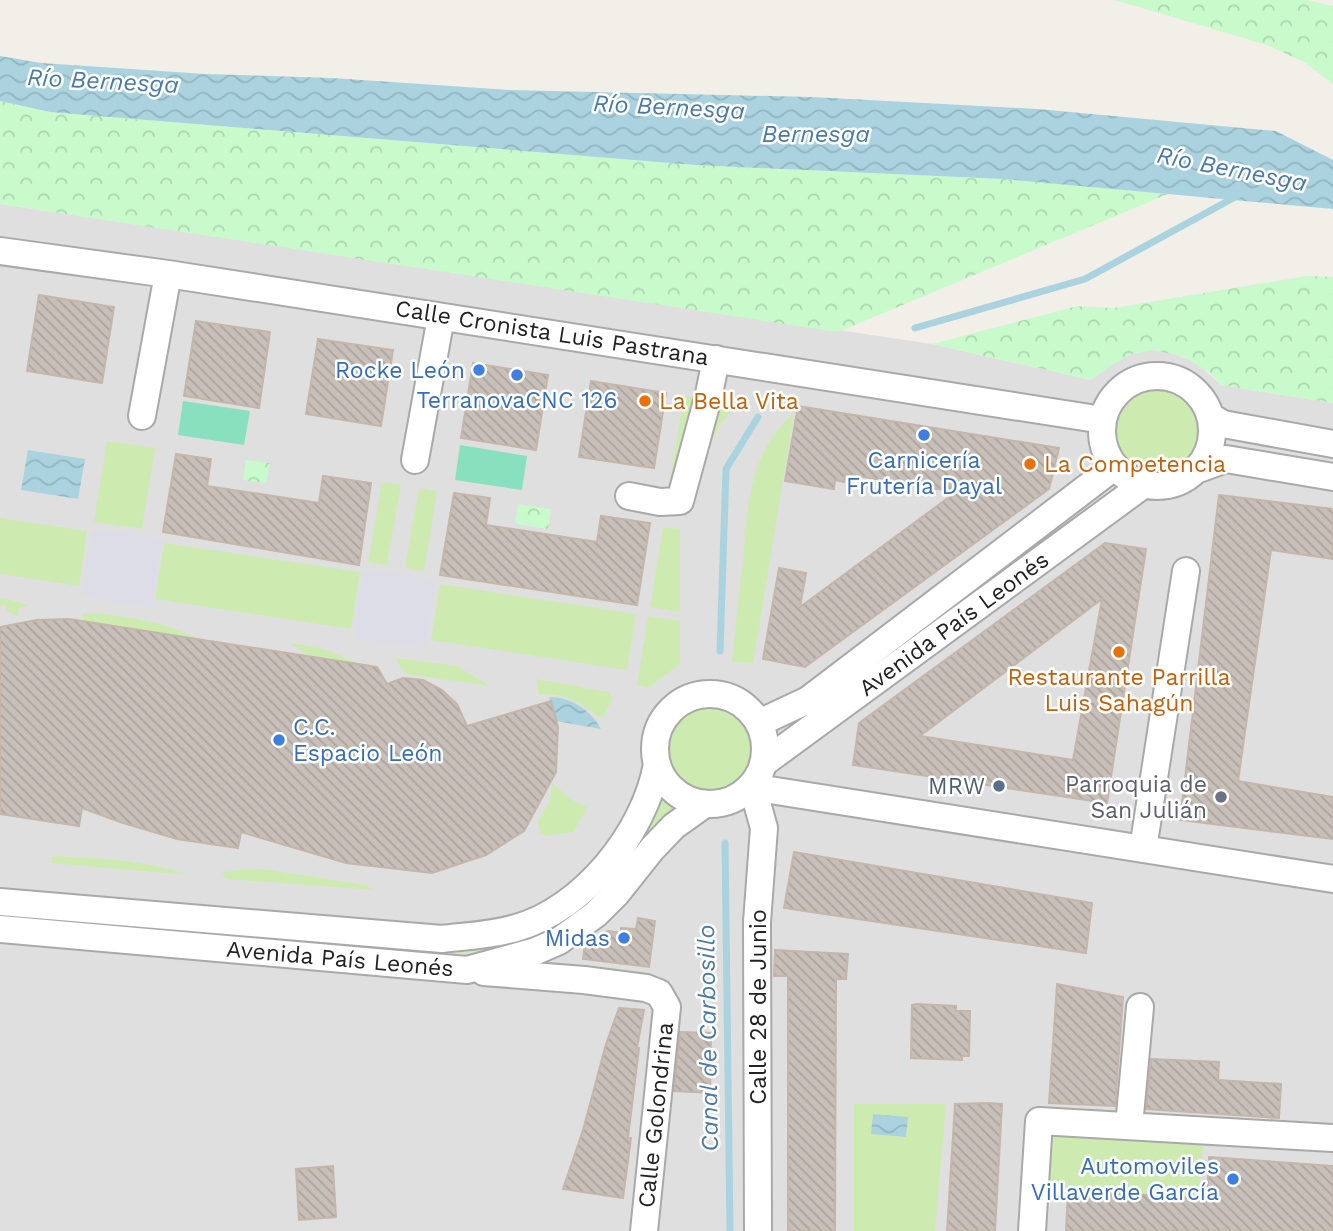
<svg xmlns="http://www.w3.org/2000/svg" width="1333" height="1231" font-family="'Work Sans',sans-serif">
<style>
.residential{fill:#e0dfdf}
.grass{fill:#cdebb0}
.park{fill:url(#park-crowns)}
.pitch{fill:#88e0be}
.plaza{fill:#dddde8}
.water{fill:url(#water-waves)}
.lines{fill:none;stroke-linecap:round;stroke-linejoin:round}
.stream{stroke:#aad3df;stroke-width:7}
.building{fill:url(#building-back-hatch);stroke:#c4b6ab;stroke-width:2;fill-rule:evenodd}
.street-casing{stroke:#a9a9a9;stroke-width:30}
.street{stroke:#fff;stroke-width:26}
.shop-dot{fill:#3f7fe0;stroke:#fff;stroke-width:2.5}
.food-dot{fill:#e8710a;stroke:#fff;stroke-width:2.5}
.service-dot{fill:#5c6f8a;stroke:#fff;stroke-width:2.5}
.worship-dot{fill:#6b7280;stroke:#fff;stroke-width:2.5}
.labels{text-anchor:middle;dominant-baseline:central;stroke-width:5;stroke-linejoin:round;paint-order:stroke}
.street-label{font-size:23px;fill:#222;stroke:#fff}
.shop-label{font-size:23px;fill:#366cbe;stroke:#fff;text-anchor:end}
.food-label{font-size:23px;fill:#c56008;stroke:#fff;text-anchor:start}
.worship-label{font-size:23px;fill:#5b616d;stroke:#fff;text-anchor:end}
.service-label{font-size:23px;fill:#4e5e75;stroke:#fff;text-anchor:end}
.water-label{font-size:24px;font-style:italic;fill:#4a7aab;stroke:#fff}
</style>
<defs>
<pattern id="park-crowns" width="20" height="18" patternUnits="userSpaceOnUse" patternTransform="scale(1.75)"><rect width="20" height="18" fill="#c8facc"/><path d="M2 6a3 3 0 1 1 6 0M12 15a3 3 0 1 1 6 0" fill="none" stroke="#acd6af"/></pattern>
<pattern id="water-waves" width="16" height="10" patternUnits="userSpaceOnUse" patternTransform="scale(1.75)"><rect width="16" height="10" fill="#aad3df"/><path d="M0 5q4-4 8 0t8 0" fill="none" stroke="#92b5bf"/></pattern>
<pattern id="building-back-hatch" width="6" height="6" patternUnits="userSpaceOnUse" patternTransform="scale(1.75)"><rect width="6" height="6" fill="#c7bfb8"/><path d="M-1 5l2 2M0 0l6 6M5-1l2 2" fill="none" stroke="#aba49e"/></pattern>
</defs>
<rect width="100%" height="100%" fill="#f2efe9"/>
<path class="residential" d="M0,204L932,344L1091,380L1111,365L1132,354L1153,350L1172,353L1197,363L1221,385L1333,403V1231H0Z"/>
<path class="grass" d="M1112 431a45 45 0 1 1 90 0a45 45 0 1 1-90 0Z
M684,396L699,398L673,490L668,491Z
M720,400L737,402L720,425L705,456Z
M794,413L753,663L732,662C735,628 739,594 743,560C748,504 749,452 794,413Z
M107,441L155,448L142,529L94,522Z
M382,482L401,485L387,565L368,562Z
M419,488L437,491L424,571L405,567Z
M0,518L87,531L79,586L0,574Z
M663,527L680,529V612L650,607Z
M164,543L360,572L351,629L155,599Z
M440,584L636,614L627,670L431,640Z
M4,598L28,605L18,609V617L7,611L6,605L0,606V600Z
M95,613C131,617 166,622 198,639L83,621L82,614Z
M648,616L680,621V664L648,688L637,685Z
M290,643L324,649L360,664L309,656Z
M395,658L457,666L490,686L405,674Z
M536,679L608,692L612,699L604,716L598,717C580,702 563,692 539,695Z
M666 748a45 45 0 1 1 90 0a45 45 0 1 1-90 0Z
M552,783L570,799L588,808L573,832L545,836L540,832L538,821L550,800Z
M659,793L680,808L646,838L641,834Z
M53,856C99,858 145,860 189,875L51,863Z
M626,864C614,877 602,892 589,904C516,966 440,956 353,947L354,943L454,950Z
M262,869L366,885L373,890L226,879L220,873L237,870Z
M137,924L339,942L338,946L137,929Z
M854,1104H946L935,1231H854Z
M1049,1135L1203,1145L1199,1198L1046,1188Z"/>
<path class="park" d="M1115,0H1306L1333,6V84L1304,62L1267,45Z
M0,101L50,112L695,165L1003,179L1168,194L838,332L0,204Z
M1307,276L1333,277V403L1221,385L1210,373L1184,357L1154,350L1132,354L1111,365L1091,380L932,344L1077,306L1114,308Z
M246,460L270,463L266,483L243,480Z
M518,504L551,509L548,529L515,524Z"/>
<path class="pitch" d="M183,401L250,411L244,445L178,435Z
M460,445L527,456L522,490L455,480Z"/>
<path class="plaza" d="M91,529L162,539L153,608L82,597Z
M363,570L432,578L435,583L426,648L354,639Z"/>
<path class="water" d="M0,56L41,63L206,74L332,78L511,90L812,97L1038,109L1276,131L1333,160V209L1003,179L695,165L50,112L0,101Z
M28,450L85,459L78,499L21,490Z
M549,697C571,697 591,710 601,729L556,721Z
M873,1114L908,1117L906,1137L871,1134Z"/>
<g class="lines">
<path class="stream" d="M915,328L1085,279L1237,196
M720,651L726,469L758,417
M725,843L730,1231"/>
</g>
<path class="building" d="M39,295L114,307L102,383L27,371Z
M196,321L270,332L259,408L184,396Z
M318,339L393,350L381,426L306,414Z
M473,363L548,375L536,450L461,438Z
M591,381L666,393L654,468L579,457Z
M798,406L1059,448L1049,489L805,667L763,659L779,568L806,573L800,607L956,492L845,474L844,482L835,480L834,489L785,481Z
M176,454L211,459L207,486L319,503L323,476L371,483L359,565L163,532Z
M454,493L490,498L486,525L597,542L601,516L650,523L637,605L440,575Z
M1219,495L1333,509V559L1271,550L1238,781L1333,797V839L1180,820Z
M1105,543L1146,549L1107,803L853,765L859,723ZM1102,599L1073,760L920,736Z
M69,619L377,667L387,684L403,678L423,680L442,690L457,704L467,726L551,701L558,727L556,772L524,831L486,855L432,873L346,863L241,832L238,848L177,839L120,822L82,808L79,826L0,814V627L37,620Z
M794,852L1092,903L1086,953L784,908Z
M638,918L655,921L649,967L583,959L585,943L608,931L621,933V928L636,929Z
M775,950L848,954L846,979H836L835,1231H788V976H774Z
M1057,984L1123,997L1115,1106L1049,1103Z
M916,1004L956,1006V1011H970L969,1056H962V1060L911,1058L912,1005Z
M619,1008L644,1010L637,1048H639L628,1138H631L623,1198L563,1189L583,1130L606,1044Z
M680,1032L711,1033L710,1093L674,1091Z
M1151,1059L1219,1062L1218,1080L1281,1084L1279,1118L1146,1109Z
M988,1103L1002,1104L995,1231H947L955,1104Z
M1209,1157L1333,1166V1231H1066L1068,1190L1207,1199Z
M333,1166L336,1217L299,1220L296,1169Z"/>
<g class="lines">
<g class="street-casing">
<path id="street" d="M0,251L168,274L1103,420
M1102 431a55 55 0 1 1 110 0a55 55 0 1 1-110 0Z
M142,416L168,274
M1211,417L1223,424L1333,444
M415,460L441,317
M1196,470L1226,459L1333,477
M629,496L660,502L680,501L709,394L716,359
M655 749a55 55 0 1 1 110 0a55 55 0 1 1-110 0Z
M759,723L808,700L1114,467
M765,762L1143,485
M752,785L770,790L1333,879
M752,785L764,828L757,922L758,1231
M1143,849L1186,571
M0,902L442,939C467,936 492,935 516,928C584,909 645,832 657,764
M0,929L467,970L536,951L559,941L596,914L617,893L652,849L674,826L705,804
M484,972L584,980L646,988L659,993L667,1007L644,1231
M1129,1126L1140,1007
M1032,1231L1039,1121L1333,1138"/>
</g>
<use href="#street" class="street"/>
</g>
<g class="shop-dot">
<circle cx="479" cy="370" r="7"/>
<circle cx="517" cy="375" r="7"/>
<circle cx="924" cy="435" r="7"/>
<circle cx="279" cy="740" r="7"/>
<circle cx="624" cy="938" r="7"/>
<circle cx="1233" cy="1179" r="7"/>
</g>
<g class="food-dot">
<circle cx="645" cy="401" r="7"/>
<circle cx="1030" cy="464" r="7"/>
<circle cx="1119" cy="652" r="7"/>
</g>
<circle class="service-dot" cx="999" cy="786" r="7"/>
<circle class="worship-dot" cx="1221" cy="797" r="7"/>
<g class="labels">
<g class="street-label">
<text transform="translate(552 333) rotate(9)">Calle Cronista Luis Pastrana</text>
<text transform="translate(954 624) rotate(-36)">Avenida País Leonés</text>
<text transform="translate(340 959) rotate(5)">Avenida País Leonés</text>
<text transform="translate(758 1007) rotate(-90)">Calle 28 de Junio</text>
<text transform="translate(656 1115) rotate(-84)">Calle Golondrina</text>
</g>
<g class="shop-label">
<text x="465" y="370">Rocke León</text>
<text x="517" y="400" text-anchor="middle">TerranovaCNC 126</text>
<text x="924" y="460" text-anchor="middle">Carnicería<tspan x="924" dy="26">Frutería Dayal</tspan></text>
<text x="293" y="727" text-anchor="start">C.C.<tspan x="293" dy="26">Espacio León</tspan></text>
<text x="610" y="938">Midas</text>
<text x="1219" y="1166">Automoviles<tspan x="1219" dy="26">Villaverde García</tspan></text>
</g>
<g class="food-label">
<text x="659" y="401">La Bella Vita</text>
<text x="1044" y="464">La Competencia</text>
<text x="1119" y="677" text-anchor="middle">Restaurante Parrilla<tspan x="1119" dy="26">Luis Sahagún</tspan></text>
</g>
<g class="worship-label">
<text x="1207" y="784">Parroquia de<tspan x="1207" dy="26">San Julián</tspan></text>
</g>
<g class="service-label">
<text x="985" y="786">MRW</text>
</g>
<g class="water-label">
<text transform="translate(103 81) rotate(3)">Río Bernesga</text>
<text transform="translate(669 107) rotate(3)">Río Bernesga</text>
<text x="816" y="134">Bernesga</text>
<text transform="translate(1232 169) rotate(11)">Río Bernesga</text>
<text transform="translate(708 1038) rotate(-91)">Canal de Carbosillo</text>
</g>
</g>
</svg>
